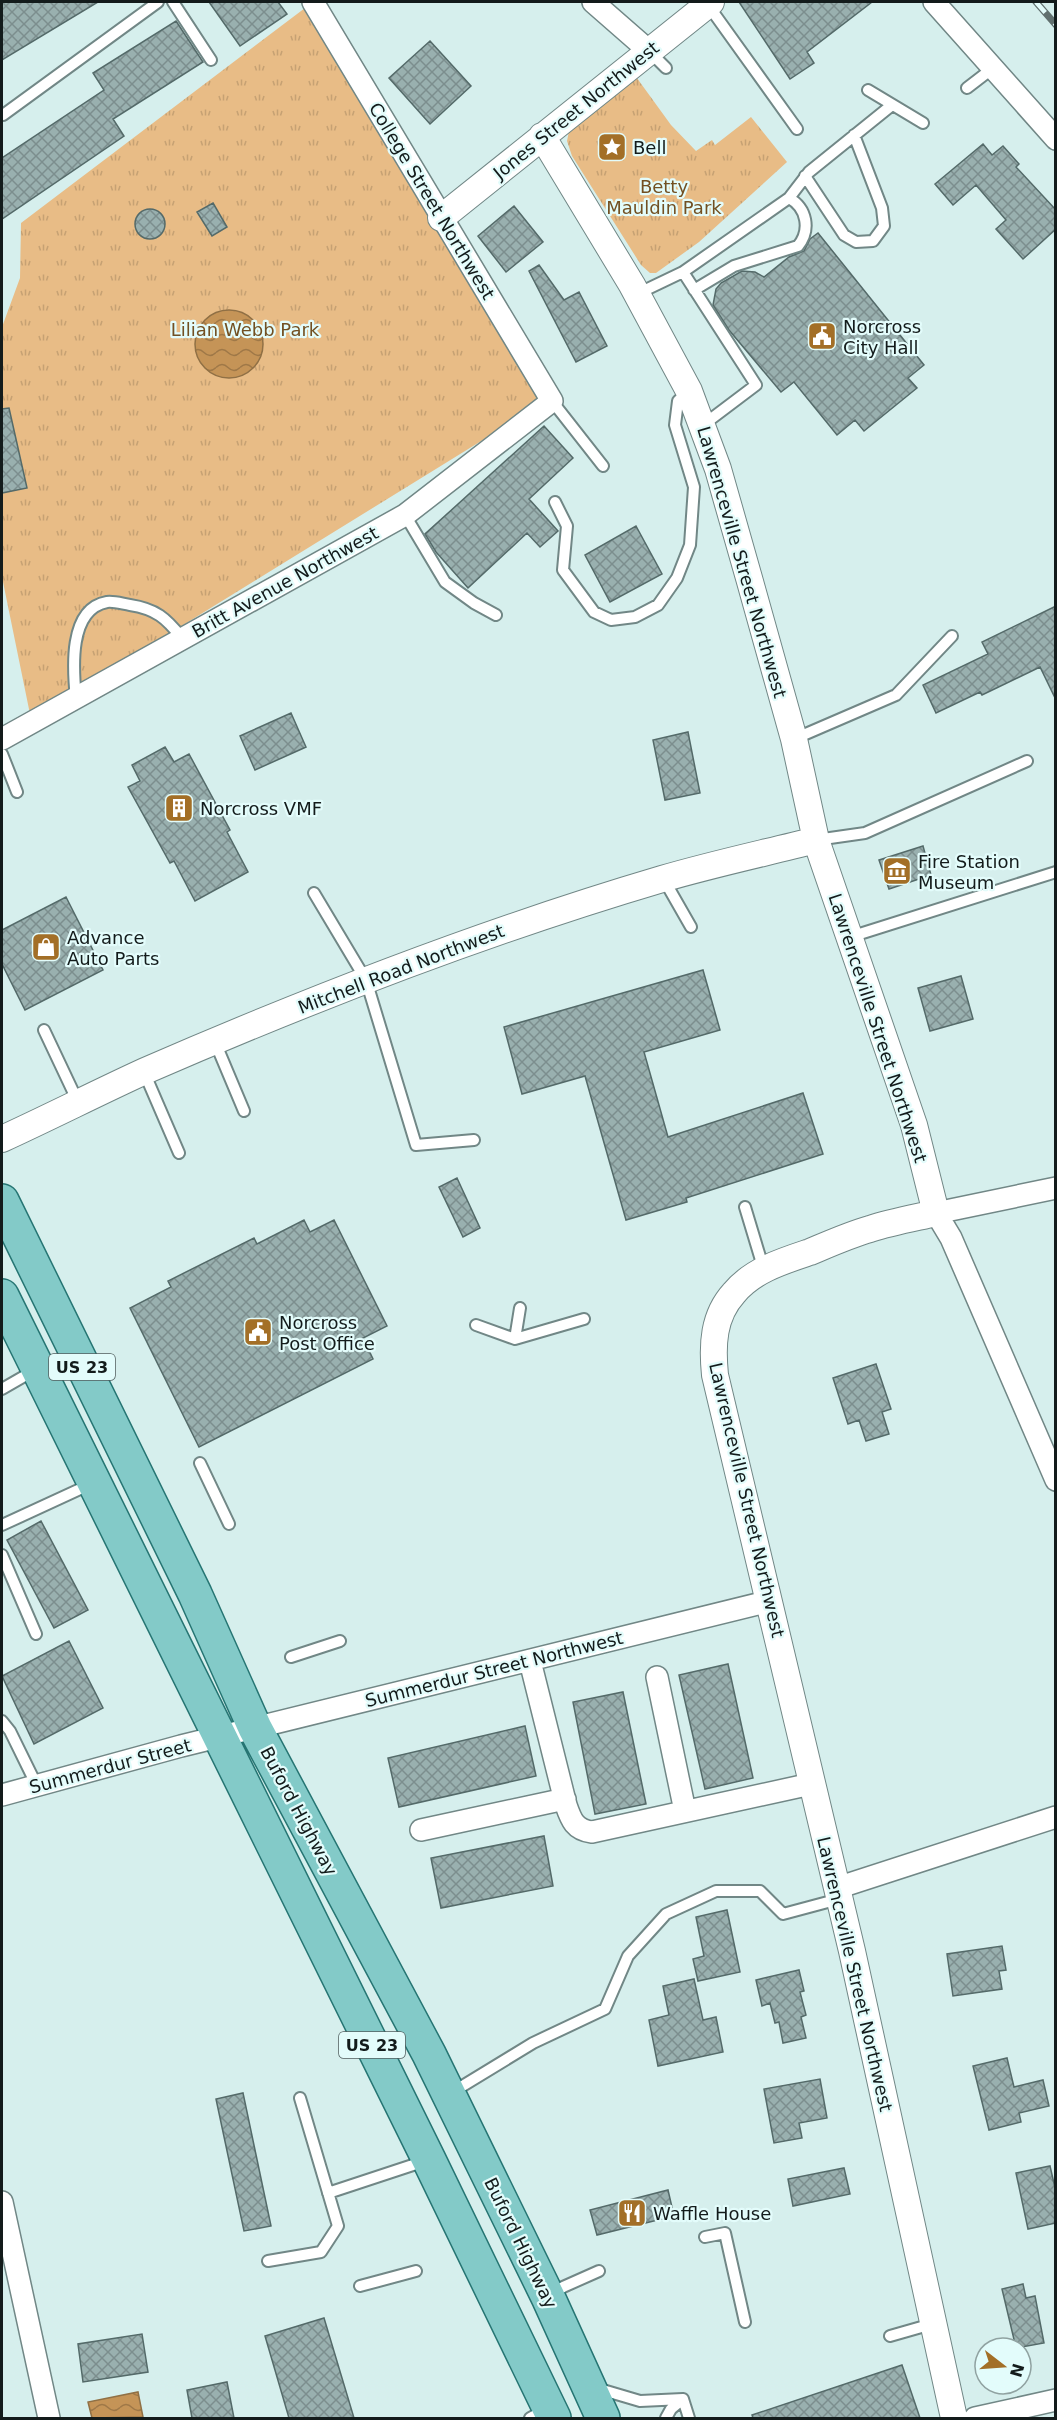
<svg xmlns="http://www.w3.org/2000/svg" width="1057" height="2420" font-family="'DejaVu Sans',sans-serif">
<style>
.grass{fill:url(#grass-tufts)}
.water{fill:url(#water-waves);stroke:#907045;stroke-width:1.5}
.building{fill:url(#building-cross-hatch);stroke:#546a69;stroke-width:1.5}
.lines{fill:none;stroke-linecap:round;stroke-linejoin:round}
.service-casing{stroke:#718786;stroke-width:14}
.minor-casing{stroke:#718786;stroke-width:24}
.tertiary-casing{stroke:#718786;stroke-width:28}
.primary-casing{stroke:#267573;stroke-width:36}
.service{stroke:#fff;stroke-width:10}
.minor{stroke:#fff;stroke-width:21}
.tertiary{stroke:#fff;stroke-width:26}
.primary{stroke:#83cac8;stroke-width:33}
.rail-casing{stroke:#61706f;stroke-width:7}
.rail{stroke:#e3fcfb;stroke-width:4.5;stroke-dasharray:14;stroke-linecap:butt}
.labels{text-anchor:middle;dominant-baseline:central;stroke-width:4.5;stroke-linejoin:round;paint-order:stroke}
.shield{fill:#e3fcfb;stroke:#515e5e;stroke-width:1.5}
.shield-label{font-size:16px;font-weight:bold;fill:#131b1b}
.street-label{font-size:18px;fill:#131b1b;stroke:#e3fcfb}
.poi-label{font-size:18px;fill:#131b1b;stroke:#e3fcfb;text-anchor:start}
.park-label{font-size:18px;fill:#725022;stroke:#e3fcfb}
</style>
<defs>
<pattern id="grass-tufts" width="24" height="20" patternUnits="userSpaceOnUse" patternTransform="scale(1.5)"><rect width="24" height="20" fill="#e8bc86"/><path d="M3 7l-1-3M5 7V3M7 7l1-3M15 17l-1-3M17 17v-4M19 17l1-3" fill="none" stroke="#c6a173"/></pattern>
<pattern id="water-waves" width="16" height="10" patternUnits="userSpaceOnUse" patternTransform="scale(1.5)"><rect width="16" height="10" fill="#c59457"/><path d="M0 5q4-4 8 0t8 0" fill="none" stroke="#9f7847"/></pattern>
<pattern id="building-cross-hatch" width="8" height="8" patternUnits="userSpaceOnUse" patternTransform="scale(1.5)"><rect width="8" height="8" fill="#99b0af"/><path d="M0 0l8 8M0 8l8-8" fill="none" stroke="#7c8e8e"/></pattern>
</defs>
<rect width="100%" height="100%" fill="#d6efed"/>
<path class="grass" d="M305,8L546,401L31,719L2,577V327L20,278L21,223Z
M634,74L671,125L696,151L712,140L715,145L751,117L787,162L699,242L656,273H650L641,265L572,156L567,141L569,131Z"/>
<path class="water" d="M195 344a34 34 0 1 1 68 0a34 34 0 1 1-68 0Z
M138,2392L143,2417L92,2418L88,2402Z"/>
<path class="building" d="M2,2H98L2,60Z
M209,2H278L287,14L240,46Z
M739,2H872L807,52L814,63L790,79Z
M176,21L203,62L113,119L124,136L2,219V158L104,90L93,73Z
M430,41L471,86L430,124L389,78Z
M983,144L992,155L1003,146L1019,164L1016,167L1056,210V229L1023,259L996,229L1006,220L976,185L953,205L935,184Z
M213,203L227,227L212,236L197,212Z
M514,206L543,242L506,272L478,236Z
M135 224a15 15 0 1 1 30 0a15 15 0 1 1-30 0Z
M818,233L924,365L908,378L917,388L864,431L855,420L837,435L794,382L781,392L729,330L713,305L716,289L721,283L742,271L755,272L764,277L789,257L804,251L810,239Z
M539,265L564,300L579,292L607,346L576,362L529,271Z
M9,408L27,488L2,493V409Z
M544,426L573,458L529,499L558,531L540,547L527,533L468,588L436,552L425,534Z
M636,526L662,574L610,602L585,555Z
M1056,606V700L1040,667L982,695L980,692L936,713L923,685L988,654L982,642Z
M291,713L306,747L255,770L240,736Z
M688,732L700,793L665,800L653,740Z
M165,747L174,762L189,754L230,830L227,832L248,872L195,901L174,861L170,863L128,787L140,781L132,765Z
M923,846L931,875L889,889L879,860Z
M66,897L103,970L25,1010L2,964V930Z
M703,970L720,1030L644,1052L668,1137L803,1093L823,1154L686,1198L687,1202L626,1220L585,1076L522,1094L504,1027Z
M961,976L973,1019L930,1031L918,988Z
M457,1178L480,1228L463,1237L439,1187Z
M304,1220L310,1232L334,1220L387,1326L363,1338L373,1359L199,1447L130,1308L171,1287L168,1281L254,1238L257,1244Z
M876,1364L891,1409L882,1412L889,1434L866,1441L859,1420L848,1424L833,1378Z
M41,1521L88,1610L54,1628L7,1540Z
M69,1641L103,1708L34,1744L2,1676Z
M728,1664L753,1778L705,1789L679,1675Z
M623,1692L646,1804L595,1814L573,1702Z
M525,1726L536,1776L399,1807L388,1758Z
M544,1836L553,1886L441,1908L431,1858Z
M727,1910L740,1972L698,1981L693,1959L704,1956L696,1917Z
M1002,1946L1006,1970L999,1971L1002,1989L953,1996L947,1954Z
M799,1970L804,1991L800,1992L806,2015L801,2017L806,2038L783,2043L779,2022L775,2023L770,2003L762,2006L756,1980Z
M694,1979L703,2020L716,2017L723,2052L658,2066L649,2020L669,2015L663,1986Z
M1007,2058L1014,2087L1043,2080L1049,2106L1019,2113L1021,2122L989,2130L973,2066Z
M820,2079L827,2118L799,2123L802,2138L774,2143L764,2089Z
M243,2093L271,2226L244,2231L216,2099Z
M1050,2166L1056,2192V2223L1028,2229L1016,2173Z
M844,2168L850,2194L793,2206L788,2179Z
M668,2190L674,2216L597,2235L590,2210Z
M1023,2284L1026,2298L1035,2296L1044,2343L1016,2348L1002,2289Z
M324,2318L354,2418H289L265,2336Z
M142,2334L148,2372L83,2382L78,2344Z
M902,2365L920,2418H753L752,2415Z
M227,2382L234,2418H192L187,2390Z"/>
<g class="lines">
<g class="service-casing">
<path id="service" d="M173,2L211,60
M708,5L797,129
M649,51L666,68
M967,88L993,68
M868,90L923,123
M3,115L158,2
M805,176L844,235L856,242L873,241L884,226L882,208L854,135
M683,272L756,385L703,425
M694,290L734,266L798,246C811,230 807,208 789,198
M637,294L683,272L789,198L809,172L892,105
M552,401L603,466
M555,502L567,526L563,570L594,612L611,620L635,617L658,605L677,578L690,545L694,487L675,425L678,401L689,391
M405,515L445,582L474,603L496,615
M76,699C73,670 68,609 107,602C114,601 123,604 130,605C156,609 166,618 182,638
M794,739L896,695L952,636
M2,754L17,792
M816,840L865,833L1027,761
M663,878L691,927
M314,893L366,980L416,1145L474,1140
M850,937L1056,872
M44,1030L78,1102
M215,1042L244,1111
M144,1072L179,1153
M745,1207L764,1270
M476,1325L515,1339L584,1319
M515,1339L520,1308
M2,1389L35,1370
M200,1463L229,1524
M2,1525L91,1484
M2,1555L36,1634
M291,1657L340,1641
M2,1721L10,1731L37,1786
M451,2093L533,2043L605,2009L628,1956L666,1914L716,1891H760L783,1914L839,1899
M328,2193L425,2161
M705,2237L725,2233L745,2322
M268,2261L321,2252L338,2226L300,2098
M360,2286L416,2271
M551,2295L563,2287L599,2271
M890,2336L932,2324
M596,2388L640,2401L683,2399
M683,2399L689,2418
M530,2418L546,2409
M666,2418L671,2409L683,2399"/>
</g>
<g class="minor-casing">
<path id="minor" d="M593,2L649,51
M934,2L1056,139
M2,739L405,515L552,401L313,2
M1056,1188L936,1213L951,1238L1056,1480
M530,1661L566,1805C571,1820 575,1830 592,1832L811,1784
M657,1677L685,1811
M2,1795L181,1746L770,1601
M421,1830L565,1799
M837,1888L1056,1817
M2,2202L49,2418
M975,2418L1056,2400"/>
</g>
<g class="tertiary-casing">
<path id="tertiary" d="M542,136L632,285L689,391L718,469L749,578L794,739L816,840L914,1125L936,1213C914,1218 891,1222 870,1229C849,1235 829,1244 810,1252C783,1261 753,1270 734,1293C713,1316 712,1345 715,1375L852,1951L954,2418
M441,218L711,2
M2,1139C50,1117 97,1093 145,1071C313,998 486,931 662,879C713,864 765,853 816,840"/>
</g>
<g class="primary-casing">
<path id="primary" d="M2,1201L195,1594L255,1728L429,2054L548,2297L603,2418
M2,1296L429,2160L554,2418"/>
</g>
<use href="#service" class="service"/>
<use href="#minor" class="minor"/>
<use href="#tertiary" class="tertiary"/>
<use href="#primary" class="primary"/>
<g class="rail-casing">
<path id="rail" d="M1036,2L1056,25"/>
</g>
<use href="#rail" class="rail"/>
</g>
<defs>
<g id="sight-square" transform="scale(1.5)"><rect x="-9" y="-9" width="18" height="18" rx="4" fill="#a36f27" stroke="#e3fcfb"/><path d="M0-6L1.8-2.2L6-1.7L2.9 1.2L3.7 5.4L0 3.3L-3.7 5.4L-2.9 1.2L-6-1.7L-1.8-2.2Z" fill="#fff"/></g>
<g id="civic-square" transform="scale(1.5)"><rect x="-9" y="-9" width="18" height="18" rx="4" fill="#a36f27" stroke="#e3fcfb"/><path d="M-.6-6.5H3V-4.5H.6V-3L4-1V1h2V6H-6V1h2V-1L-.6-3ZM-1.2 2.5V6h2.4V2.5Z" fill="#fff"/></g>
<g id="building-square" transform="scale(1.5)"><rect x="-9" y="-9" width="18" height="18" rx="4" fill="#a36f27" stroke="#e3fcfb"/><path d="M-4-6H4V6H1V3H-1V6H-4ZM-2.5-4.3h1.7v1.8h-1.7ZM.8-4.3h1.7v1.8H.8ZM-2.5-1h1.7V.8h-1.7ZM.8-1h1.7V.8H.8Z" fill="#fff"/></g>
<g id="museum-square" transform="scale(1.5)"><rect x="-9" y="-9" width="18" height="18" rx="4" fill="#a36f27" stroke="#e3fcfb"/><path d="M0-6L6-3V-2H-6V-3ZM-5-1h2V3h-2ZM-1-1h2V3h-2ZM3-1h2V3H3ZM-6 4H6V6H-6Z" fill="#fff"/></g>
<g id="shop-square" transform="scale(1.5)"><rect x="-9" y="-9" width="18" height="18" rx="4" fill="#a36f27" stroke="#e3fcfb"/><path d="M-5-2.5h2.3a2.7 3.5 0 0 1 5.4 0H5L5.5 6h-11ZM-1.5-2.5h3a1.5 2.3 0 0 0-3 0Z" fill="#fff"/></g>
<g id="restaurant-square" transform="scale(1.5)"><rect x="-9" y="-9" width="18" height="18" rx="4" fill="#a36f27" stroke="#e3fcfb"/><path d="M-5-6h1v4h1v-4h1v4h1v-4h1v5L-1.5 .5V6h-2V.5L-5-1ZM5-6V6H3V1.5H1.5Q1.5-4 5-6Z" fill="#fff"/></g>
</defs>
<g fill-rule="evenodd">
<use href="#sight-square" x="612" y="147"/>
<use href="#civic-square" x="822" y="336"/>
<use href="#building-square" x="179" y="808"/>
<use href="#museum-square" x="897" y="871"/>
<use href="#shop-square" x="46" y="947"/>
<use href="#civic-square" x="258" y="1332"/>
<use href="#restaurant-square" x="632" y="2213"/>
</g>
<g class="labels">
<g class="shield">
<rect x="49" y="1354" width="66" height="26" rx="4.5"/>
<rect x="339" y="2032" width="66" height="26" rx="4.5"/>
</g>
<g class="shield-label">
<text x="82" y="1367">US 23</text>
<text x="372" y="2045">US 23</text>
</g>
<g class="street-label">
<text transform="translate(576 110) rotate(-39)">Jones Street Northwest</text>
<text transform="translate(432 201) rotate(59)">College Street Northwest</text>
<text transform="translate(742 562) rotate(74)">Lawrenceville Street Northwest</text>
<text transform="translate(285 582) rotate(-29)">Britt Avenue Northwest</text>
<text transform="translate(401 969) rotate(-21)">Mitchell Road Northwest</text>
<text transform="translate(878 1028) rotate(72)">Lawrenceville Street Northwest</text>
<text transform="translate(747 1500) rotate(77)">Lawrenceville Street Northwest</text>
<text transform="translate(494 1669) rotate(-14)">Summerdur Street Northwest</text>
<text transform="translate(110 1766) rotate(-15)">Summerdur Street</text>
<text transform="translate(299 1811) rotate(62)">Buford Highway</text>
<text transform="translate(855 1974) rotate(77)">Lawrenceville Street Northwest</text>
<text transform="translate(521 2243) rotate(64)">Buford Highway</text>
</g>
<g class="poi-label">
<text x="633" y="147">Bell</text>
<text x="843" y="326">Norcross<tspan x="843" dy="21">City Hall</tspan></text>
<text x="200" y="808">Norcross VMF</text>
<text x="918" y="861">Fire Station<tspan x="918" dy="21">Museum</tspan></text>
<text x="67" y="937">Advance<tspan x="67" dy="21">Auto Parts</tspan></text>
<text x="279" y="1322">Norcross<tspan x="279" dy="21">Post Office</tspan></text>
<text x="653" y="2213">Waffle House</text>
</g>
<g class="park-label">
<text x="664" y="186">Betty<tspan x="664" dy="21">Mauldin Park</tspan></text>
<text x="245" y="329">Lilian Webb Park</text>
</g>
</g>
<rect width="1057" height="2420" fill="none" stroke="#131b1b" stroke-width="6"/>
<g transform="translate(1003 2366) rotate(107)"><circle r="28" fill="#e3fcfb" stroke="#90a2a1" stroke-width="1.5"/>
<path d="M0-4.5L10 22L0 15L-10 22Z" fill="#a36f27"/>
<text y="-9" font-size="16" font-weight="bold" text-anchor="middle" fill="#131b1b">N</text>
</g>
</svg>
